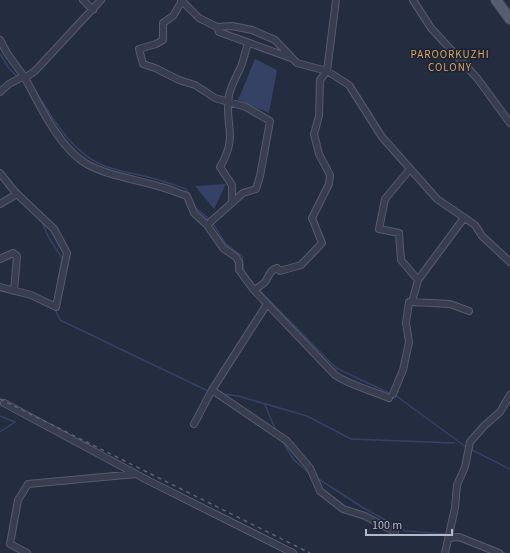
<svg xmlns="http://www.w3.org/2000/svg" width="510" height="553" font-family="'Source Sans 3',sans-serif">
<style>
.water{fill:#354265}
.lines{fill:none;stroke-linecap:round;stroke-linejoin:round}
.stream{stroke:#354265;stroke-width:1.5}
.street-casing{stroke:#565c6d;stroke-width:8}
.primary-casing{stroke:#414758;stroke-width:12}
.street{stroke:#383e4f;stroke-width:6}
.primary{stroke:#565d6f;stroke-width:10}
.rail{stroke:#5a6176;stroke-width:1.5;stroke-dasharray:4 4;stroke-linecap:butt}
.labels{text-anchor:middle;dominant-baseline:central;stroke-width:3.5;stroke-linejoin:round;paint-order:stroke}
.neighbourhood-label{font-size:11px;letter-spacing:1px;fill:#d9a660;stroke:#1d2334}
</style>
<rect width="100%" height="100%" fill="#242c3f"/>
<path class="water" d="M255,59L277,70L269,113L238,100Z
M226,184L214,209L195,186Z"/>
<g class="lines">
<path class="stream" d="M0,54L8,67L17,77
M33,87C50,114 69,149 98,163C114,171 131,173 148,177C161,180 174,185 186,189L189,195
M11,183L35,207
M192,200L196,208L209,219
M41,220L48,236L62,258L54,304
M212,222L225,243L242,256L244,271L255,286
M258,289L336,368L391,394
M55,309L60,320L210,392
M223,394L238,396L307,416L351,439L454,443
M395,395L466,447
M265,405L276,431
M0,416L15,422L0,432
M282,441L294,460L309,473
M470,449L510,469
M317,478L362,507L405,531L447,534
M500,551L505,553"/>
<g class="street-casing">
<path id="street" d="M83,0L93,10
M181,0L199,18L217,27L232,26L252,30L275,40L297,63L327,71L349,85L382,137L437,199L475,225L482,236L510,262
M413,0L431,28L477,78L510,123
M182,1L173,16L163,23V40L156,44L139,49L143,64L155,68L179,80L195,85L215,98L246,107L270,121L260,176L256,189L243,193L207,225
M217,27L219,32L291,58
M0,40L7,53L25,78L35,71L101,0
M25,78C39,104 59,147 85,163C107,176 136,179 161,187C169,189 178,193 187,196L194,213L207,225L223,248L236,257L239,262V270L253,289L335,375C351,386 371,390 389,398
M0,92L9,84L24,76
M410,169L385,199L379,229L399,233L401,260L418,280
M0,173L15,192L54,229L67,253L56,307L31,295L0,287
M232,202V185L220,167C239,135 224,126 229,95C231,85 238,74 242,64C244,57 246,50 248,43
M0,204L17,194
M0,259L13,253L17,256L14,291
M254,290C257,288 262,285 265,282C269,277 269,270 277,268L280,271L301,265L322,243L312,218L329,184L330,175L319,154L314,134L319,116L320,80L327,71L336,0
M412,302L450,304L469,311
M212,390L287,441L310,468L320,491L343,509L365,516L395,532
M393,394L403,370L409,342L406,323L409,302H412L418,280L464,218
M4,403L149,481L293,553
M194,424L212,390L267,304
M449,538L459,537L499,553
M27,553L10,544L18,500L28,484L136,474
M445,553L455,508L457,485L465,467L470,442L484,426L500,412L510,395"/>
</g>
<g class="primary-casing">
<path id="primary" d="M496,0L510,19"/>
</g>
<use href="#street" class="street"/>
<use href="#primary" class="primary"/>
<path class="rail" d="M0,399L310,553"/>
</g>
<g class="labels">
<g class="neighbourhood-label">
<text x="450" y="54">PAROORKUZHI<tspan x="450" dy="13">COLONY</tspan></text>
</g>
</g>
<path d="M366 529v6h86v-6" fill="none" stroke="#b4b9ca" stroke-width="2"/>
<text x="372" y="529" font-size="12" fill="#b4b9ca" stroke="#1d2334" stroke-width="3" paint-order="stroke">100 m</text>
</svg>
